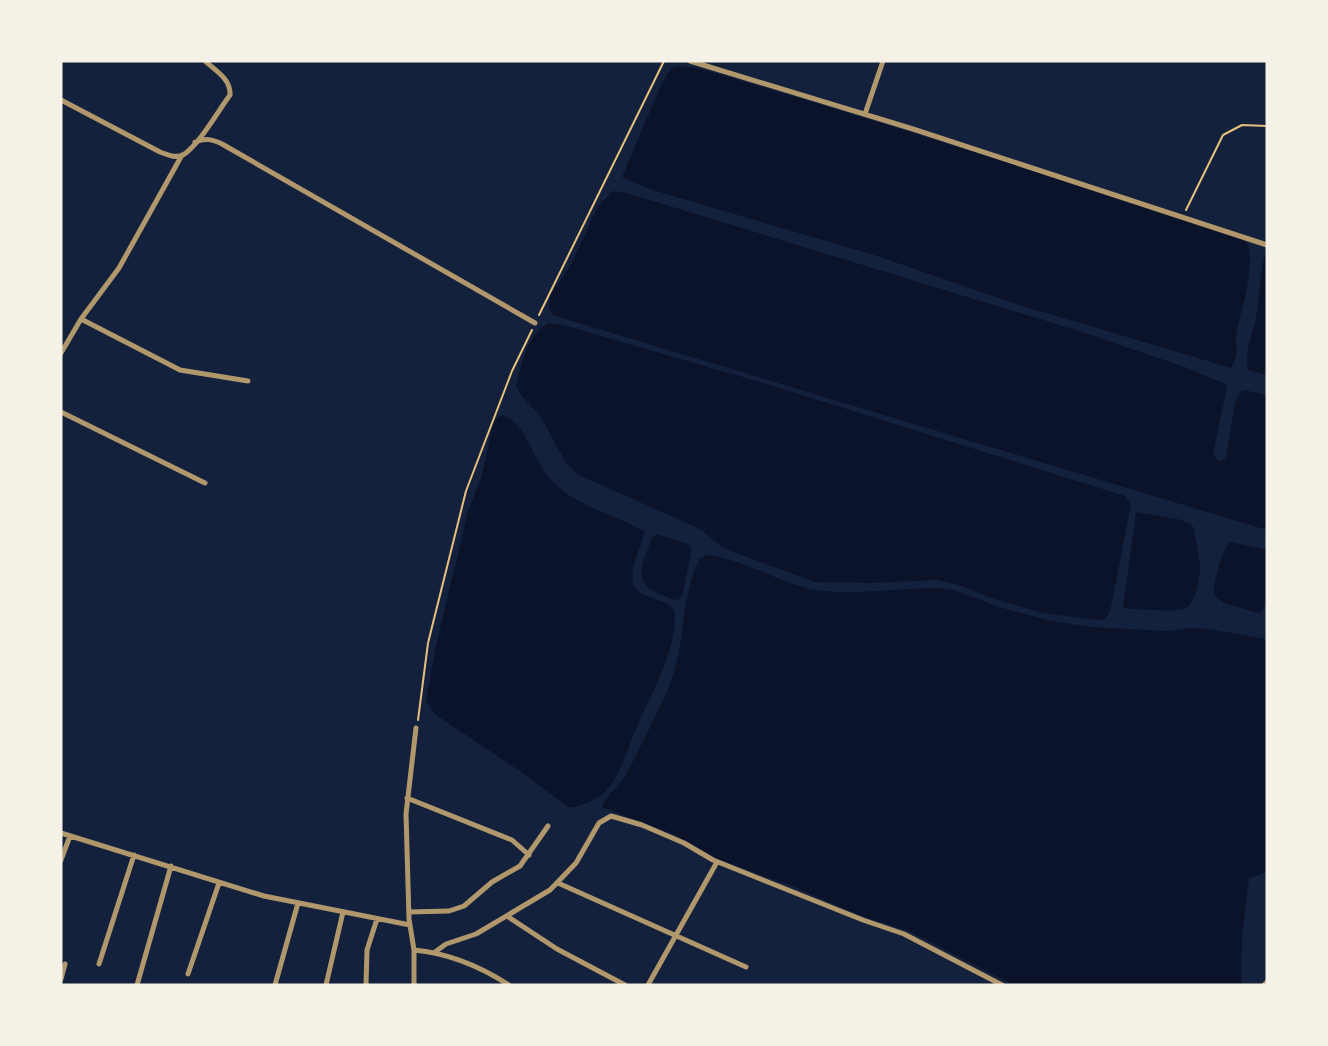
<svg xmlns="http://www.w3.org/2000/svg" width="1328" height="1046" font-family="'Source Serif 4',serif">
<style>
.water{fill:#0b132b}
.lines{fill:none;stroke-linecap:round;stroke-linejoin:round}
.path{stroke:#e5c07b;stroke-width:2}
.minor{stroke:#b1986c;stroke-width:5}
</style>
<rect width="100%" height="100%" fill="#14213d"/>
<path class="water" d="M680,66L698,68C881,122 1063,179 1245,239C1258,257 1242,309 1237,330C1234,345 1241,353 1231,368L1016,304L874,255L649,189L622,177L661,85L671,68Z
M613,191L627,193L1079,331L1185,367L1225,384L1227,388L1213,453L1216,459L1221,461L1226,457L1235,403L1240,392L1245,390L1267,396V530L552,315L549,308L550,296L572,263L598,206Z
M1267,246V375L1248,370C1244,350 1253,335 1256,316C1260,293 1260,269 1267,246Z
M548,323L563,325L760,382L1125,496L1131,505L1110,612L1105,619L1098,620L1043,613L994,599L959,585L937,580L872,583L815,582L733,552L716,543L702,530L579,475L566,463L540,416L520,394L516,386C522,364 527,335 548,323Z
M504,415C525,423 535,463 551,480C576,507 614,513 645,532C641,546 629,568 633,583C638,602 675,596 675,616C675,653 653,691 638,724C628,747 621,777 602,795C596,800 575,809 568,807L524,774L436,715L426,701L435,650L468,511L482,475L493,424L498,417Z
M1136,512L1182,520L1193,526C1195,539 1199,552 1200,565C1201,575 1196,599 1189,606C1181,614 1135,609 1123,608Z
M657,534L689,544L692,549L682,596L679,600C671,600 664,596 657,593C630,582 645,559 652,537Z
M1231,542L1267,550V602L1262,611L1258,613L1223,603L1214,595C1213,584 1222,548 1231,542Z
M708,555C747,560 779,584 817,590C857,596 900,587 940,588L954,590L999,607L1047,620L1090,627L1168,631L1190,628L1209,629L1266,639L1267,872L1249,878L1242,936L1241,985H1013L909,931L859,915L797,888L718,859L675,835L602,807C606,795 620,785 627,773C641,746 658,712 670,684C686,643 680,596 700,558Z"/>
<g class="lines">
<path class="path" d="M1186,210L1223,135L1242,125L1267,126
M539,315L664,61
M418,720L428,643L466,491L512,371L532,330"/>
<path class="minor" d="M690,61L913,129L1267,245
M61,100L160,152C166,154 175,159 183,155C199,145 218,111 230,95C231,79 216,71 205,61
M865,114L883,61
M195,142C206,138 212,139 222,144L535,323
M81,319L180,370L248,381
M61,353L81,319L119,268L182,155
M61,412L205,483
M407,798L512,840L529,855
M61,833L264,896L410,925
M61,860L70,836
M558,883L746,967
M409,912L449,911L464,906L492,882L520,866L548,826
M507,916L557,949L625,985
M414,950C448,953 481,967 509,985
M435,952L446,944L476,934L550,890L576,863L599,823L611,816L642,825L684,843L713,860L863,920L904,934L1002,985
M99,964L134,855
M188,974L219,883
M61,979L65,964
M137,985L171,866
M275,985L298,903
M326,985L343,912
M366,985L367,950L377,919
M414,985V950L409,919L406,814L416,728
M648,985L717,862
M1264,985L1267,982"/>
</g>
<rect width="1328" height="1046" fill="none" stroke="#f6f1e7" stroke-width="125"/>
</svg>
